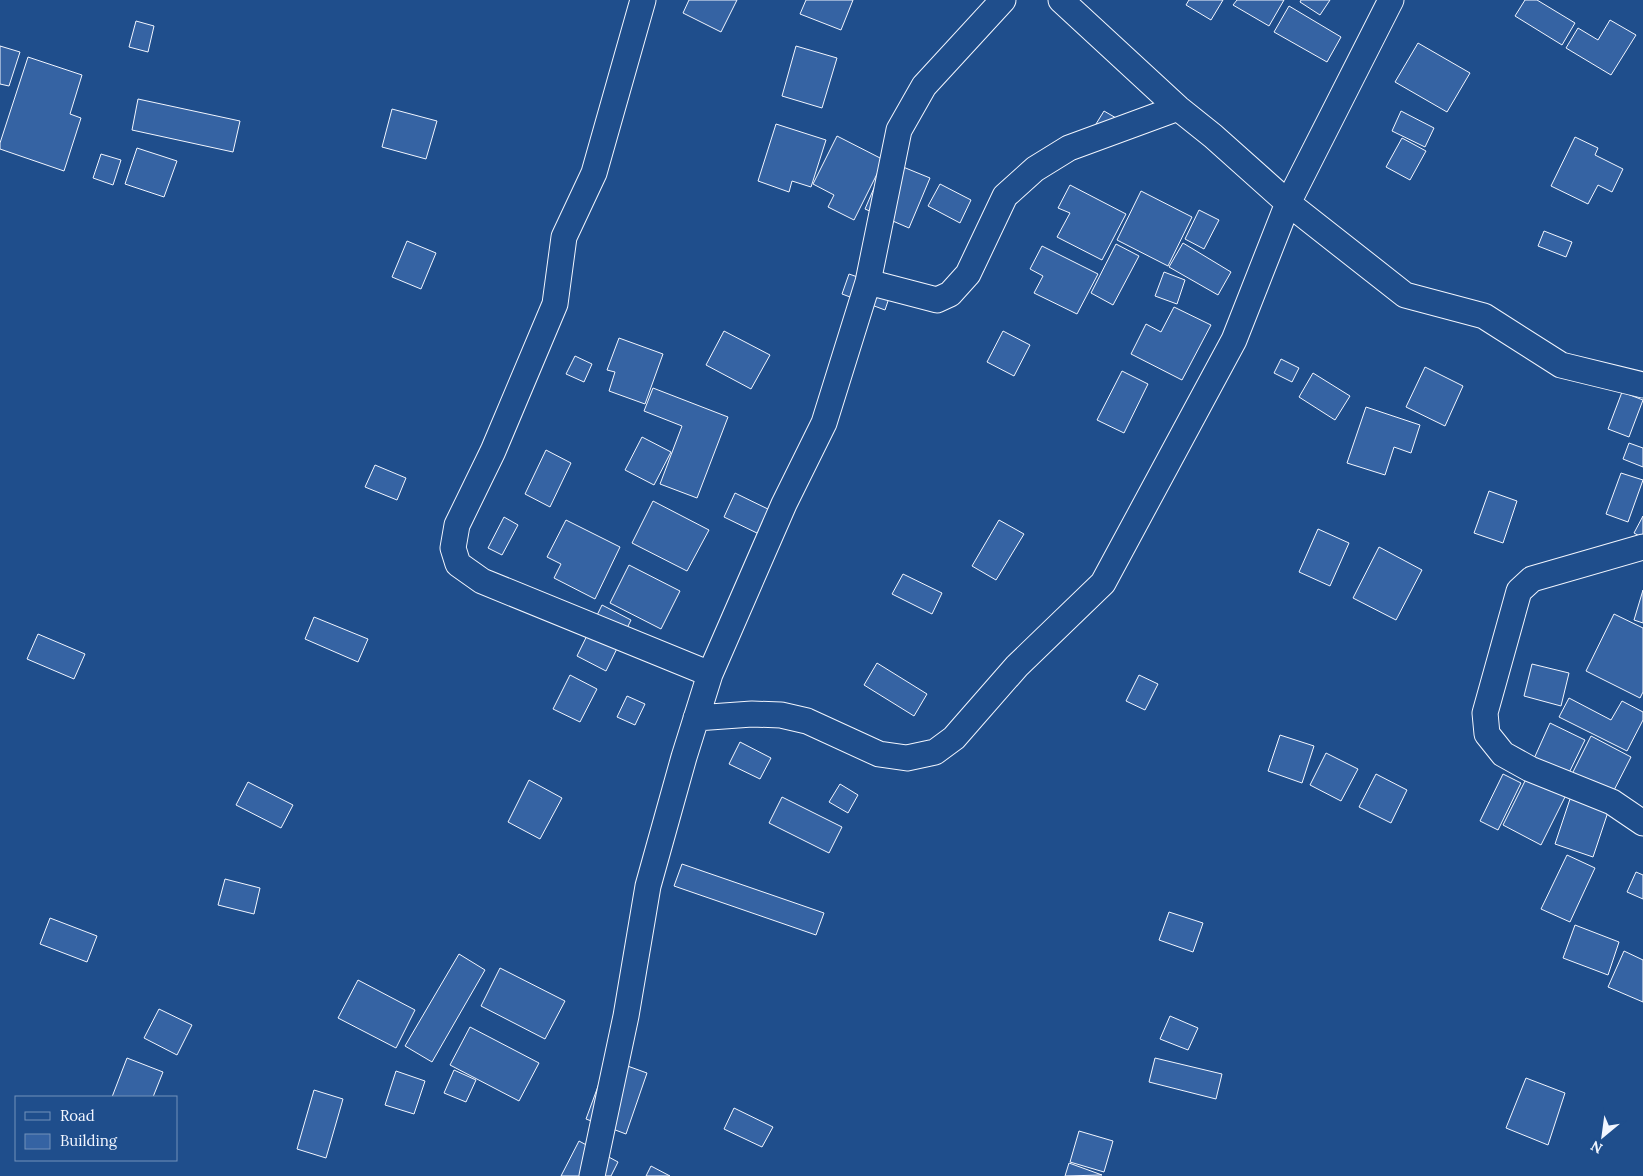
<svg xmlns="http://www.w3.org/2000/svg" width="1643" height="1176" font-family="Lora,serif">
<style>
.building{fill:#3563a3;stroke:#f2f6ff}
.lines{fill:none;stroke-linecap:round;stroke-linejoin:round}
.minor-casing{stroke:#f2f6ff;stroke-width:27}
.minor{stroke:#1f4e8c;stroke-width:25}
</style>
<rect width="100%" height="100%" fill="#1f4e8c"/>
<path class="building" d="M689,0H737L721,32L683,13Z
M806,0H853L841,30L800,14Z
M1189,0H1223L1211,20L1186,5Z
M1237,0H1284L1269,26L1233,5Z
M1301,0H1330L1320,15L1300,2Z
M1525,0H1537L1575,23L1562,45L1515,16Z
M1289,6L1341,37L1327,62L1274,32Z
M1610,20L1636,35L1611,75L1566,48L1578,28L1598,40Z
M136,21L154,26L148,52L129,47Z
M1418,43L1470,73L1447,112L1395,82Z
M0,46L20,52L9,86L0,84Z
M796,46L837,58L822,108L782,96Z
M28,57L82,75L70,114L81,118L64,171L0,149V143Z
M138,99L240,121L233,152L132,130Z
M392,109L437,121L426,159L382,147Z
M1104,111L1123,122L1115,136L1096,124Z
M1401,111L1434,128L1425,147L1392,131Z
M776,124L826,140L811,187L792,181L789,192L758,181Z
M837,136L884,160L854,220L828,207L834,195L813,184Z
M1575,137L1598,148L1595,155L1623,169L1612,192L1598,185L1588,204L1551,186Z
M1402,138L1426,151L1410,180L1386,167Z
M137,148L177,161L164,197L125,184Z
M101,154L121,160L113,185L93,178Z
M886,160L930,178L909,228L865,209Z
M940,184L971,200L960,223L928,206Z
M1070,185L1126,214L1102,260L1057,237L1070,213L1058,208Z
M1141,191L1192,217L1168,266L1117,240Z
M1199,210L1219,220L1204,249L1185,239Z
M1544,231L1572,242L1566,257L1538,246Z
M407,241L436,253L421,289L392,277Z
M1183,243L1231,272L1218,295L1169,267Z
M1116,244L1139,256L1113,305L1091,293Z
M1042,246L1098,274L1077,314L1034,293L1043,276L1030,269Z
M1164,272L1185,280L1177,304L1155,296Z
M849,274L892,289L885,310L842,294Z
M1174,307L1211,325L1182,380L1131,354L1146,324L1161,332Z
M724,331L770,355L751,389L706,365Z
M1003,331L1030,345L1014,376L987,362Z
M619,338L663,354L645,404L609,391L615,372L607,370Z
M575,356L592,364L584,382L566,374Z
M1281,359L1299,368L1292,382L1274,373Z
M1425,367L1463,386L1445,426L1406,407Z
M1122,371L1148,384L1124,433L1097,420Z
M1313,373L1350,396L1335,420L1299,397Z
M653,388L728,417L697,498L660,484L682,426L644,411Z
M1622,392L1643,400L1629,437L1608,429Z
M1366,407L1420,425L1411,453L1394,447L1385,475L1347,463Z
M642,437L671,452L654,485L625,470Z
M1629,443L1643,448V467L1623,459Z
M546,450L571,463L550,507L525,494Z
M375,465L406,478L397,500L365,487Z
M1621,473L1643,480L1628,522L1606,514Z
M1489,491L1517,501L1503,543L1474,533Z
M735,493L772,511L761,535L724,517Z
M653,501L709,530L687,571L632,543Z
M1643,516V538L1634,533Z
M504,517L518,525L502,555L488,548Z
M566,520L620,547L595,599L554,578L561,564L547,557Z
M999,520L1024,534L996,580L972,566Z
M1318,529L1349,543L1330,586L1299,572Z
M1379,547L1422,570L1396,620L1353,598Z
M629,565L680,591L661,629L610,603Z
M903,574L942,593L932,614L892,594Z
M1643,590V623L1634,620Z
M602,605L631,620L606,671L577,656Z
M1614,614L1643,628V692L1640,698L1586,671Z
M314,617L368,639L358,662L305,639Z
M38,634L85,654L74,679L27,659Z
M877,663L927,694L914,716L864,685Z
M1532,664L1569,673L1561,706L1524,696Z
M570,675L597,689L580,722L553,709Z
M1139,675L1158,684L1145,710L1126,701Z
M627,696L645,704L635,725L617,717Z
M1569,698L1611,720L1622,701L1643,712V720L1627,751L1559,717Z
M1550,723L1585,740L1566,779L1532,763Z
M1280,735L1314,746L1302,783L1268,771Z
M1591,736L1631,757L1608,802L1568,782Z
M740,742L771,758L760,779L729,764Z
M1326,753L1358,769L1341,801L1310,785Z
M1376,774L1407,790L1391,823L1359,807Z
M1503,774L1521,783L1498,830L1480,821Z
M1528,775L1566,795L1541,845L1503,825Z
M529,780L562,798L540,839L508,822Z
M248,782L293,805L281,828L236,805Z
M840,784L858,795L848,813L829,802Z
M1572,793L1610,806L1593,857L1555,844Z
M782,797L842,827L829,853L769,823Z
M1567,855L1595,868L1570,922L1541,909Z
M682,864L824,913L816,935L674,886Z
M1636,872L1643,875V899L1627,892Z
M225,879L260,888L254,914L218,905Z
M1169,912L1203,923L1193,952L1159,940Z
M50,918L97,936L87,962L40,944Z
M1575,925L1619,942L1608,975L1563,958Z
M1624,951L1643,960V1002L1608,987Z
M459,954L485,970L432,1062L405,1046Z
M500,968L565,1001L545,1039L481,1006Z
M358,980L415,1010L396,1048L338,1018Z
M159,1009L192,1025L177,1055L144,1038Z
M1170,1016L1198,1028L1188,1050L1160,1039Z
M470,1027L539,1063L519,1101L450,1065Z
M127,1058L163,1072L153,1097H112Z
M1155,1058L1222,1074L1216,1099L1149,1082Z
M608,1059L647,1073L626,1134L586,1119Z
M454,1070L476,1080L466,1102L444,1093Z
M396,1071L425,1081L414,1114L385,1105Z
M1526,1078L1565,1093L1548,1145L1506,1128Z
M314,1090L343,1099L326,1158L297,1149Z
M734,1108L773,1127L762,1147L724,1129Z
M1079,1131L1113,1141L1104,1172L1070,1162Z
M579,1141L618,1162L611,1176H561Z
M1069,1163L1102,1175L1065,1176Z
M651,1166L670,1176H646Z"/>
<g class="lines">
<g class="minor-casing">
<path id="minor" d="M643,0L594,173L564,237L555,304L493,451L457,525L453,548L458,564L482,581L710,674
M1061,0L1178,108L1213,136L1288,203L1405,295L1484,316L1561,365L1643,385
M868,282L937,300L950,294L968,274L1005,196L1035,169L1069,148L1178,108
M1643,547L1532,579L1519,591L1485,713L1487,734L1503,754L1530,769L1612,802L1643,823
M696,718L752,714L781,715L807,721L879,754L907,758L935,752L954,738L1017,666L1103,583L1234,340L1288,203L1391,0
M592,1176L626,1016L648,886L684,757L710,674L784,504L824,423L868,282L899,130L924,86L1003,0"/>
</g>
<use href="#minor" class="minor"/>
</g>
<rect x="15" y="1096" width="162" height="65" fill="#1f4e8c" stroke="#7391ba"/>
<rect x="25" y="1112" width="25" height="8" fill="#1f4e8c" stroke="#7391ba"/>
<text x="60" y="1121" font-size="15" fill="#f2f6ff">Road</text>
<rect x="25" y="1134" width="25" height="15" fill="#3563a3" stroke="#7391ba"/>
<text x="60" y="1146" font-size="15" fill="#f2f6ff">Building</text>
<g transform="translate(1603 1136) rotate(209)" stroke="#1f4e8c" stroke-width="4" paint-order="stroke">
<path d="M0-4L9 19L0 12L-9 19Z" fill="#f2f6ff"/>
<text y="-8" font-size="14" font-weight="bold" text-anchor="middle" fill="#f2f6ff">N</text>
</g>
</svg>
